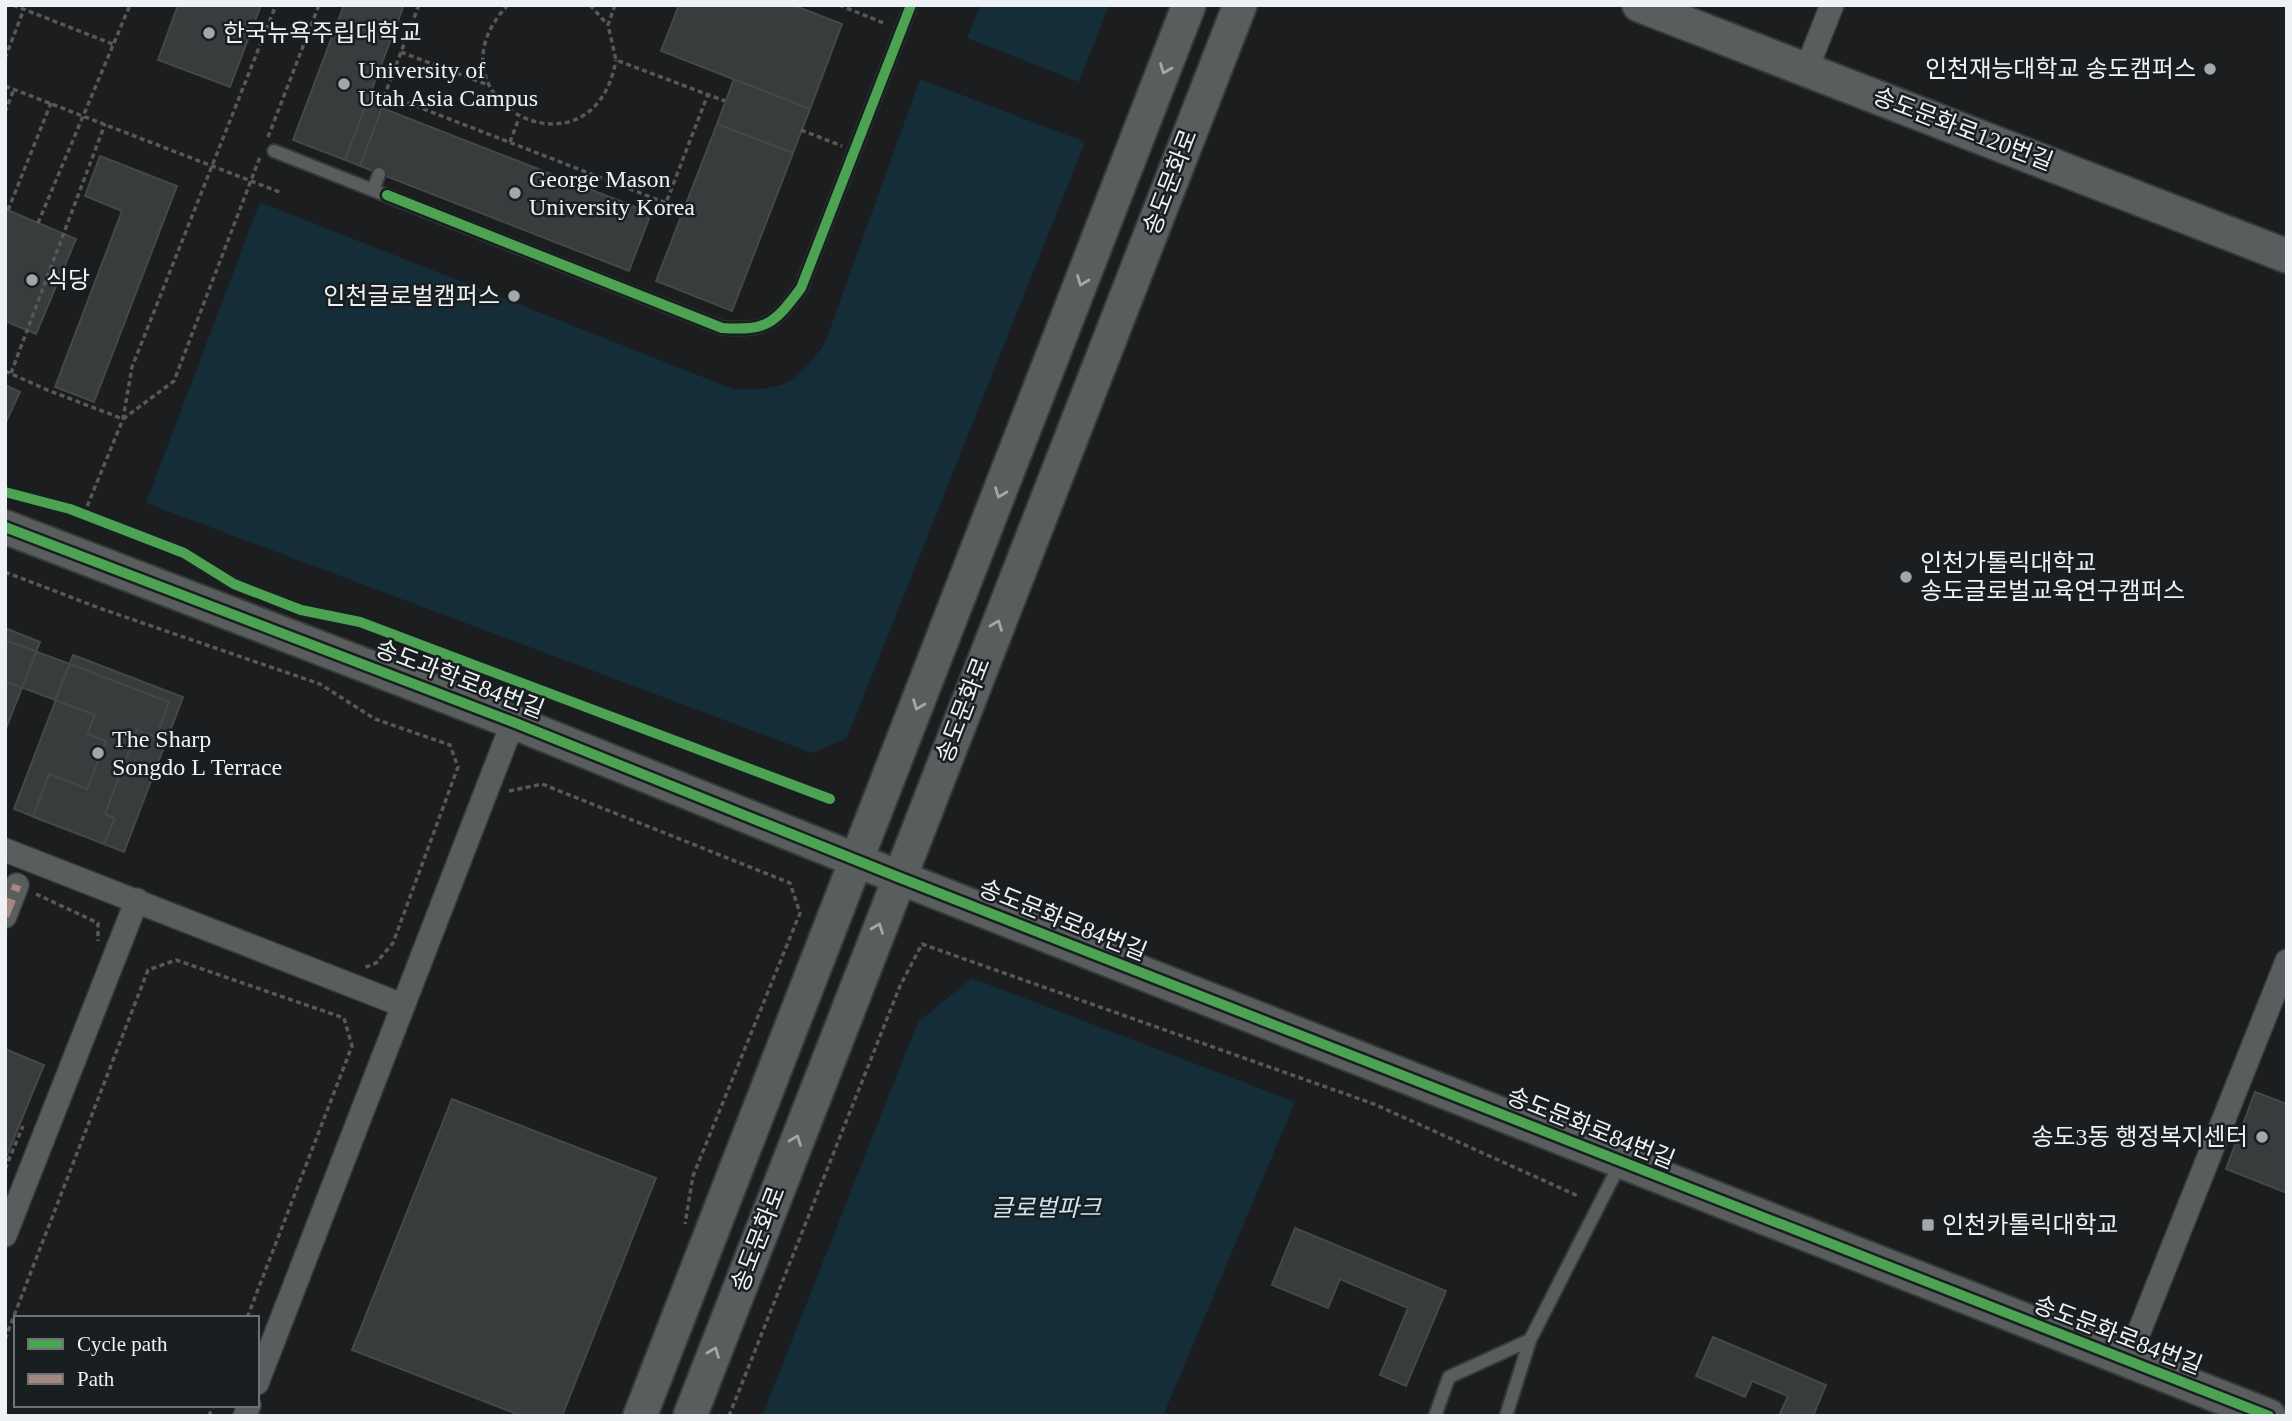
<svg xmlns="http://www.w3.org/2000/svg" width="2292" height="1421" font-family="'Times New Roman','Noto Sans KR',serif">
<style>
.green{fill:#142d39}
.building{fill:#393c3d;stroke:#454748;stroke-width:2}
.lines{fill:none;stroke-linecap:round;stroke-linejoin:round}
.lane-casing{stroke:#373a3b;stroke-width:16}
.street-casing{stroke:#373a3b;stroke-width:26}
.secondary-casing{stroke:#373a3b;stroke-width:37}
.path{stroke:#565859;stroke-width:3.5;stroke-dasharray:5 3.5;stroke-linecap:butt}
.lane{stroke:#5a5d5e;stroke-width:12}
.street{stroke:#5a5d5e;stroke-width:23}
.secondary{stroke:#5a5d5e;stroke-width:33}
.quiet{stroke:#a5887d;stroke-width:9;stroke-dasharray:18 9;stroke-linecap:butt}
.cycleway-casing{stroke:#191e21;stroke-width:15}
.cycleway{stroke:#4ca352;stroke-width:10}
.oneway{stroke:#a4a8a9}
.poi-dot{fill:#a4a7a9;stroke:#191e21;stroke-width:2.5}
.labels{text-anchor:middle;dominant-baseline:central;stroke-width:5;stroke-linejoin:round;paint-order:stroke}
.poi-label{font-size:24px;fill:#eef2f4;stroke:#191e21;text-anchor:start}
.street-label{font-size:24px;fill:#eef2f4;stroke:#191e21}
.park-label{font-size:24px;font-style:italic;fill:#cde5f1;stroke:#191e21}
</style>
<rect width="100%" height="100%" fill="#1b1d1f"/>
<path class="green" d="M980,5H1109L1079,82L967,38Z
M920,79L1085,142L847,738L812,753L146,503L260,202L733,389C785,391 795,384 825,343Z
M972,978L1295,1102L1163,1416H762L918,1022Z"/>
<path class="building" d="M178,5H261L230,87L158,60Z
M178,5H261L230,87L158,60Z
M344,5H404L345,160L293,140Z
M679,5H793L842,24L810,109L661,51Z
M734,79L810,109L793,153L717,124Z
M367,102L382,108L360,166L345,160Z
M382,108L651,213L629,271L360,166Z
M717,124L793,153L732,311L656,281Z
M100,156L177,186L94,402L55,387L122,211L85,196Z
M5,209L76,239L36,334L5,321Z
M5,385L20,392L5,424Z
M5,628L40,642L5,731Z
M5,640L70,664L55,700L5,681Z
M73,655L183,697L124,852L14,809Z
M70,664L169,702L156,737L137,730L105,814L115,818L104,844L33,817L49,774L87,789L106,741L87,734L95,715L55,700Z
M5,1049L44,1065L5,1160Z
M2255,1092L2287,1104V1193L2226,1169Z
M452,1099L656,1178L562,1416H522L352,1350Z
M1295,1228L1446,1291L1406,1386L1380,1375L1408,1308L1340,1279L1328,1308L1272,1285Z
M1713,1337L1826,1385L1813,1416H1779L1788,1396L1752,1381L1745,1397L1696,1376Z"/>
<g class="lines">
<g class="lane-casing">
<path id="lane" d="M274,151L722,328C767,331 774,324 801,288L911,5
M373,190L379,174
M1435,1416L1449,1377L1530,1340
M1506,1416L1530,1340L1621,1162"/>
</g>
<g class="street-casing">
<path id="street" d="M1807,68L1832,5
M5,850L402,1005
M5,916L17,885
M5,1235L137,900
M2127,1362L2287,961
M257,1383L513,722
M245,1416L249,1405"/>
</g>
<g class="secondary-casing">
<path id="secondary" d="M1639,5L2287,256
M5,527L513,722L898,877L2269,1416
M640,1416L1189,5
M690,1416L1240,5"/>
</g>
<path class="path" d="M13,5L115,45
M419,5L385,94L666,203L708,94
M508,5C419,98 593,189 616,60
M590,5L607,24
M615,5L608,25L616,60L725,101
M839,5L886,24
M401,52L488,85
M5,58L24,9
M5,86L282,193
M5,112L14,89
M801,130L842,146
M268,137L319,5
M510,142L519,118
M8,210L51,103
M38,223L130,5
M5,371L45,389L123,419L174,381L260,157
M11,373L105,124
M84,514L123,419L132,367L276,5
M5,572L102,609L320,684L375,719L450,745L458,767L393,943L376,963L363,968
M509,791L542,784L790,883L800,913L693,1176L685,1224
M36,894L98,923V941
M5,1169L23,1126
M5,1339L148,970L176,960L344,1018L352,1046L247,1318
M209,1416L213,1405
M729,1416L900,986L922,944L1374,1104L1578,1196"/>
<use href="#lane" class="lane"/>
<use href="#street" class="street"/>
<use href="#secondary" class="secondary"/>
<path class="quiet" d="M5,916L17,885"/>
<g class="cycleway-casing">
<path id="cycleway" d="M387,195L722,328C767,331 774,324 801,288L911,5
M5,492L70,509L184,553L234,584L301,610L360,622L830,799
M5,527L513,722L898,877L2269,1416"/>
</g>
<use href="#cycleway" class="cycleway"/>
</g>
<defs><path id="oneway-chevron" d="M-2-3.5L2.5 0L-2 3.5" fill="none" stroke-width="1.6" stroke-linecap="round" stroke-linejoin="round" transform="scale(1.75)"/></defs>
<g class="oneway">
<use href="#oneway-chevron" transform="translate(1165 69) rotate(111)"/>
<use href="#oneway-chevron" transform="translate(1082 281) rotate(111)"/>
<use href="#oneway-chevron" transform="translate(1000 493) rotate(111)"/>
<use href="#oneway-chevron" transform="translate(997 625) rotate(-69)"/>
<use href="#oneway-chevron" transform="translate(918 705) rotate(111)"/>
<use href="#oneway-chevron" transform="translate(878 928) rotate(-69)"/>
<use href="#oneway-chevron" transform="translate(796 1140) rotate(-69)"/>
<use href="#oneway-chevron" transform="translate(714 1352) rotate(-69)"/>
</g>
<g class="poi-dot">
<circle cx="209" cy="33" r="7"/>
<circle cx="2210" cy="69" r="7"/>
<circle cx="344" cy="84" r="7"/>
<circle cx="515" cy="193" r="7"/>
<circle cx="32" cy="280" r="7"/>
<circle cx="514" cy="296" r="7"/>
<circle cx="1906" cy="577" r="7"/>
<circle cx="98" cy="753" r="7"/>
<circle cx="2262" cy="1137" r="7"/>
<rect x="1921" y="1218" width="14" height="14" rx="3.5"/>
</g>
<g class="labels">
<g class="poi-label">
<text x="223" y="33">한국뉴욕주립대학교</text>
<text x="2196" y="69" text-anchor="end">인천재능대학교 송도캠퍼스</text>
<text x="358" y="70">University of<tspan x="358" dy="28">Utah Asia Campus</tspan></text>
<text x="529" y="179">George Mason<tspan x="529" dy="28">University Korea</tspan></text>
<text x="46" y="280">식당</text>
<text x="500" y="296" text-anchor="end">인천글로벌캠퍼스</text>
<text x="1920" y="563">인천가톨릭대학교<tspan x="1920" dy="28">송도글로벌교육연구캠퍼스</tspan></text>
<text x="112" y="739">The Sharp<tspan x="112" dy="28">Songdo L Terrace</tspan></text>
<text x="2248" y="1137" text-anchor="end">송도3동 행정복지센터</text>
<text x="1942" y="1225">인천카톨릭대학교</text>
</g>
<g class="street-label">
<text transform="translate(1963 129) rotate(21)">송도문화로120번길</text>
<text transform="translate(1170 182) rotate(-69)">송도문화로</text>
<text transform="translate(460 679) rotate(21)">송도과학로84번길</text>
<text transform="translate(963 710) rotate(-69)">송도문화로</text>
<text transform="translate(1063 920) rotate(22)">송도문화로84번길</text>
<text transform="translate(1591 1128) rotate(22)">송도문화로84번길</text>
<text transform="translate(758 1239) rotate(-69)">송도문화로</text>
<text transform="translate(2118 1335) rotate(21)">송도문화로84번길</text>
</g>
<g class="park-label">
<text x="1046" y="1208">글로벌파크</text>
</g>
</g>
<rect width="2292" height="1421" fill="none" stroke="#eef2f4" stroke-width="14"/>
<rect x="14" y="1316" width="245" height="91" fill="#191e21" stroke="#6e7375" stroke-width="2"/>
<rect x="28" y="1339" width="35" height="10" fill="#4ca352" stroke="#6e7375" stroke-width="2"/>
<text x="77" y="1351" font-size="21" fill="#eef2f4">Cycle path</text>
<rect x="28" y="1374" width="35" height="10" fill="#a5887d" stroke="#6e7375" stroke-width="2"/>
<text x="77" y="1386" font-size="21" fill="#eef2f4">Path</text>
</svg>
